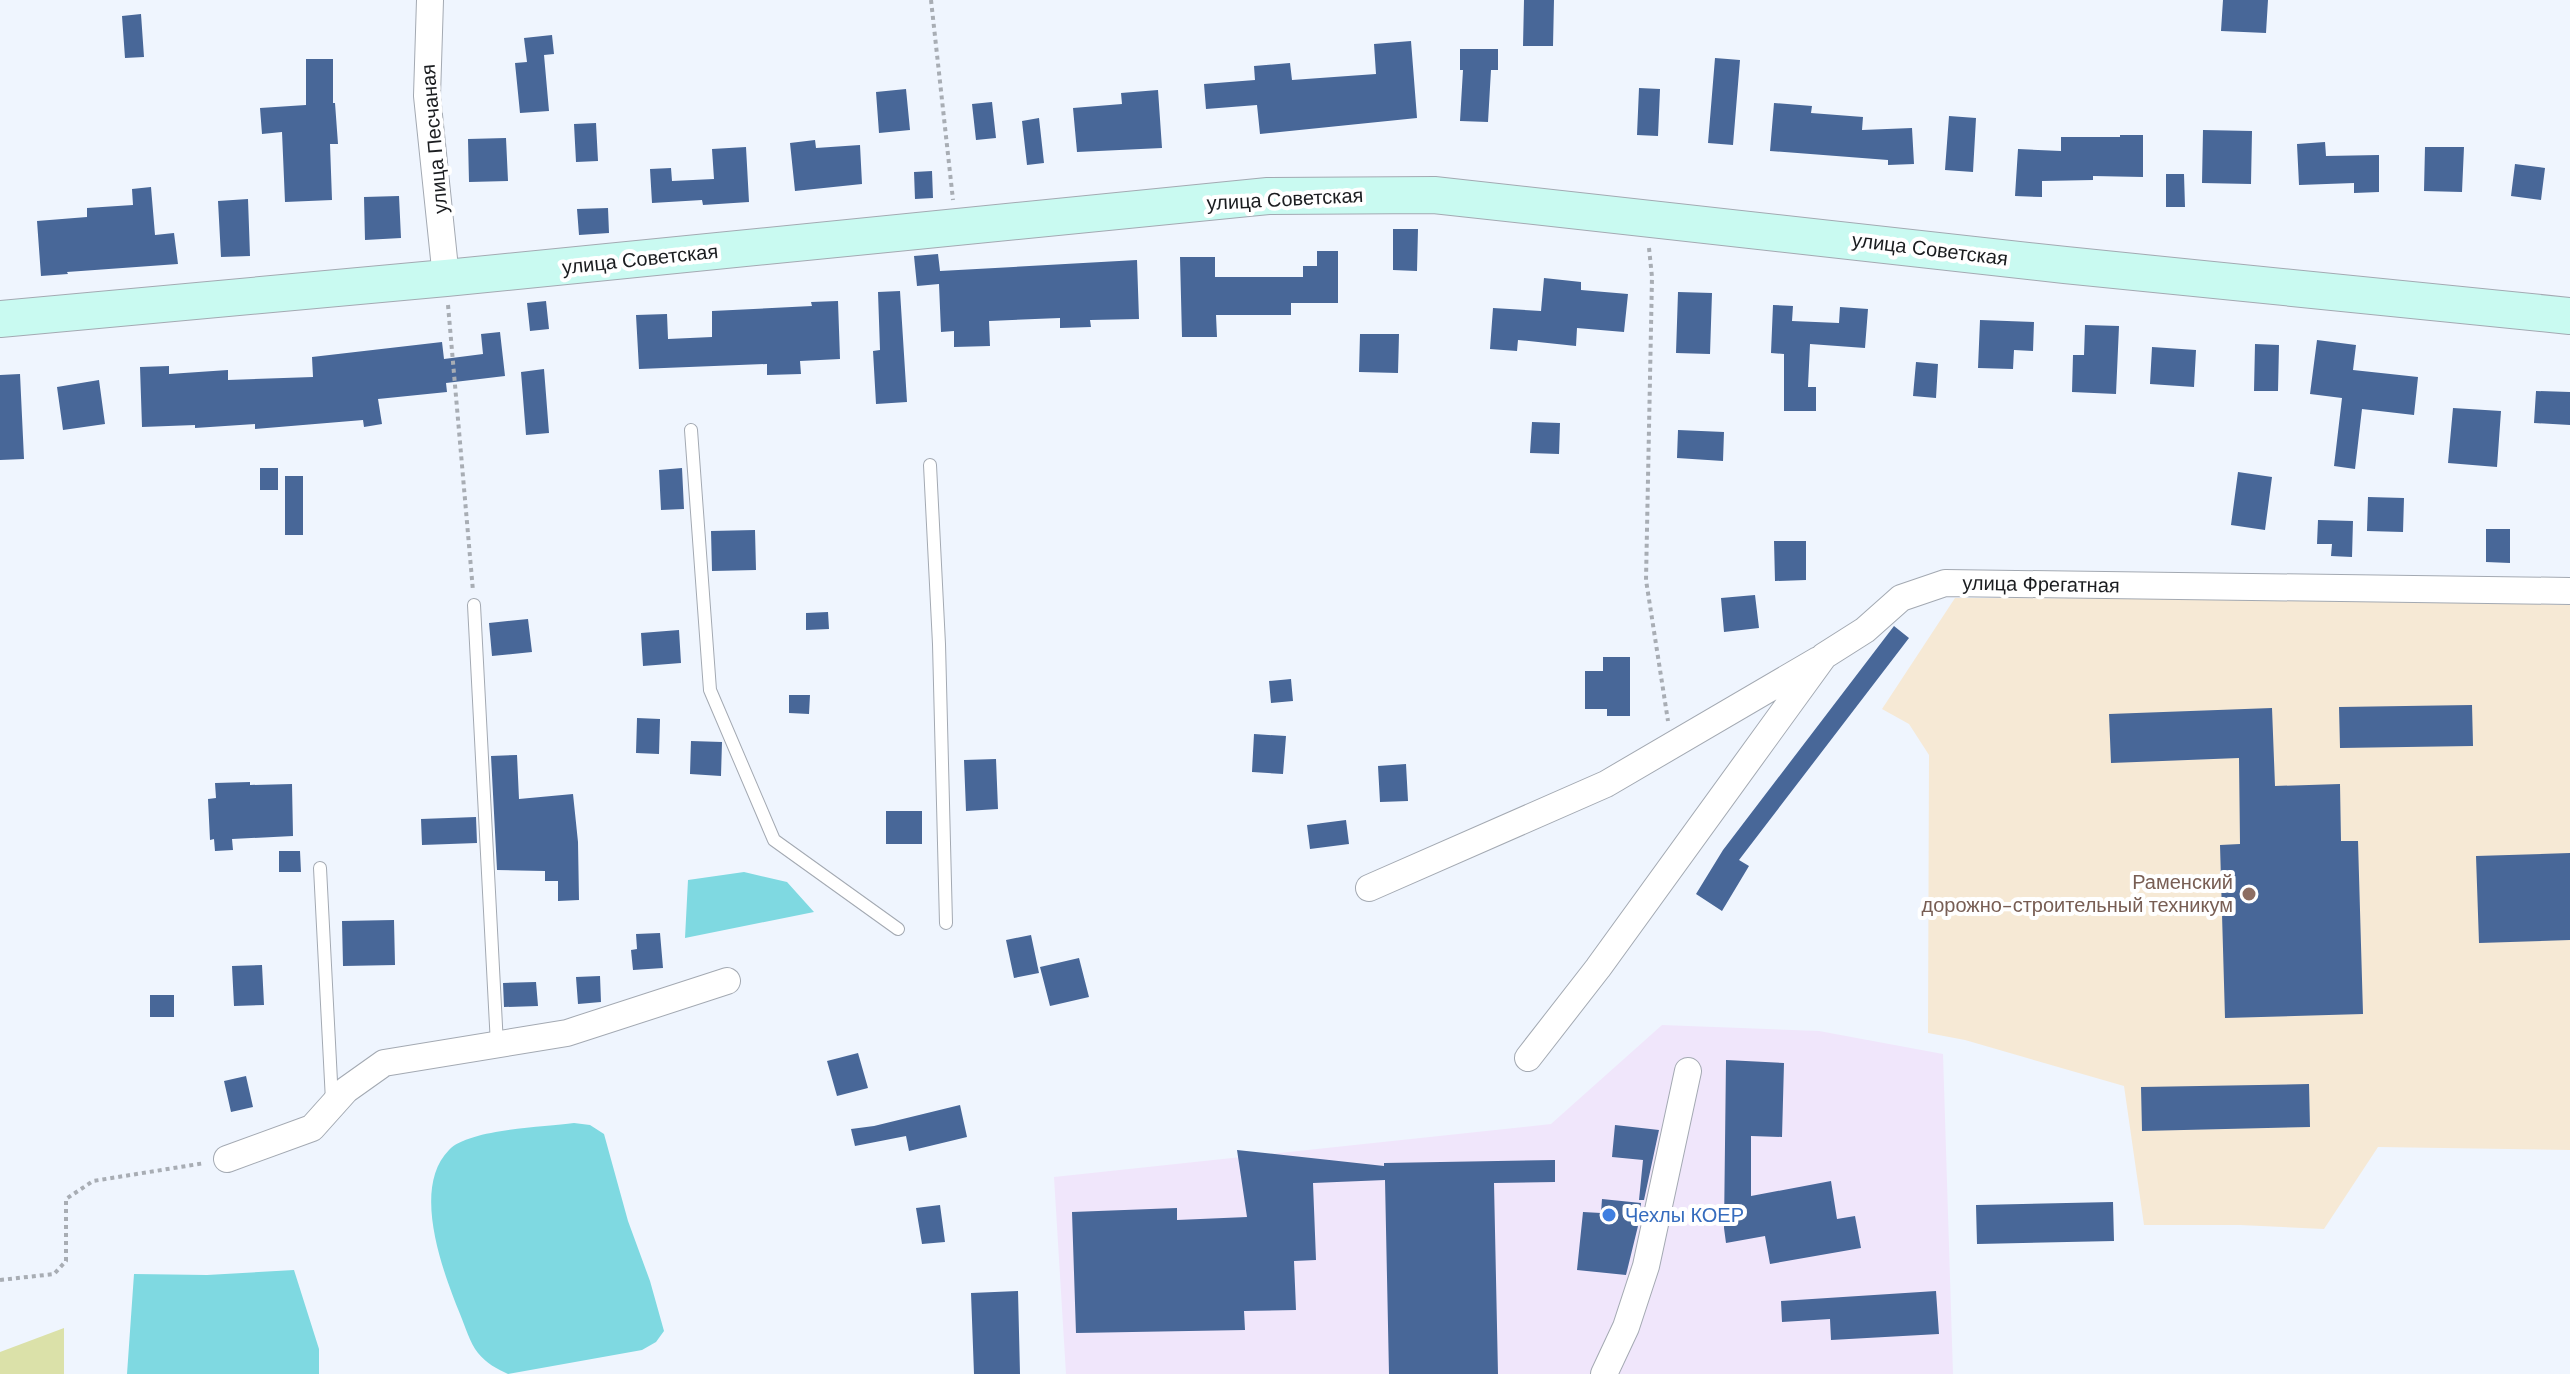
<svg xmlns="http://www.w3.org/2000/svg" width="2570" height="1374" font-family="'DM Sans',sans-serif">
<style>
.industrial{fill:#f0e6fb}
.education{fill:#f6e9d5}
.green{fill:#dbe1a9}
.water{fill:#7fd9e1}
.building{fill:#486798}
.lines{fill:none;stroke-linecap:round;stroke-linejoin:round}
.lane-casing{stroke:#a3a9b2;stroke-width:14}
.street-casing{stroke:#a3a9b2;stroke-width:28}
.secondary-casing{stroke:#a3a9b2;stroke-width:38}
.path{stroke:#a8adb4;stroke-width:4;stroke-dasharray:4 4;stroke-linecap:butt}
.lane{stroke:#fff;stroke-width:12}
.street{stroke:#fff;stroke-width:26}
.secondary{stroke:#c9faf1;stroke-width:36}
.education-dot{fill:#8d6e63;stroke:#fff;stroke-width:3}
.shop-dot{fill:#3f7fe0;stroke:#fff;stroke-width:3}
.labels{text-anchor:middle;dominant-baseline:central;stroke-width:8;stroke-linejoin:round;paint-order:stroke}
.street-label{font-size:20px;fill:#1b1d20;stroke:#fff}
.education-label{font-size:20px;fill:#785e54;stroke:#fff;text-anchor:end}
.shop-label{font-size:20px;fill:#366cbe;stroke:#fff;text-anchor:start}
</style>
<rect width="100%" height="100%" fill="#eff5fe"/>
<path class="industrial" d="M1662,1025L1819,1031L1943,1054L1953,1374H1066L1054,1177L1551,1124Z"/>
<path class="education" d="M1955,598L2372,599L2570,605V1150L2378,1147L2324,1229L2240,1225H2144L2124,1086L1965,1040L1928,1033L1929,755L1909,724L1882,709Z"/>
<path class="green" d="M64,1328V1374H0V1352Z"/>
<path class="water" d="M744,872L787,882L814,912L685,938L688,880Z
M574,1123L590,1125L604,1134L628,1221L650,1281L664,1331L656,1342L642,1350L508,1374C497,1369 486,1363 478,1353C470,1343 465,1326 460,1314C443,1272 411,1188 449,1150C469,1129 544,1127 574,1123Z
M294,1270L319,1349V1374H127L134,1274L207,1275Z"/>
<path class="building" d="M1524,0H1554L1553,46H1523Z
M2223,0H2268L2266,33L2221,31Z
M141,14L144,57L125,58L122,16Z
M552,35L554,54L544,55L549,111L520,113L515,63L527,62L524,38Z
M1411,41L1417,118L1260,134L1257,105L1206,109L1204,84L1255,80L1254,66L1290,63L1292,80L1376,74L1374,44Z
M1460,49H1498V70H1491L1488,122L1460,121L1463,70H1460Z
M1715,58L1740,60L1733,145L1708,143Z
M306,59H333V103H335L338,144H330L332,200L285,202L282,132L262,134L260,108L306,105Z
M1639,88L1660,89L1658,136L1637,135Z
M906,89L910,130L879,133L876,92Z
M1158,90L1162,148L1077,152L1073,108L1122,104L1121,93Z
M992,102L996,138L976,140L972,104Z
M1774,103L1812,106L1811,113L1863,117L1862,130L1912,128L1914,164L1888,165V160L1770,151Z
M1949,116L1976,118L1973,172L1945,170Z
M1039,118L1044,163L1027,165L1022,121Z
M596,123L598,161L576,162L574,124Z
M2203,130L2252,131L2251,184L2202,183Z
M2120,135H2143V177L2093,176V180L2042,181V197L2015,196L2018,149L2061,151V137H2120Z
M506,138L508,181L469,182L468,139Z
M815,140L816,148L860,145L862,184L795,191L790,143Z
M2325,142L2326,156L2379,155V192L2354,193V183L2299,185L2297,144Z
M746,147L749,202L703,205L702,200L652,203L650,169L671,168L672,181L714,179L712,149Z
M2425,147H2464L2462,192L2424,191Z
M2515,164L2545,168L2541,200L2511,196Z
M932,171L933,198L915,199L914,172Z
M2166,174H2184L2185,207H2166Z
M151,187L155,235L174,233L178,264L67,272L68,274L41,276L37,221L87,217V208L133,205L132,189Z
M399,196L401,238L365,240L364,197Z
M248,199L250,256L221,257L218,201Z
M608,208L609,233L579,235L577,209Z
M1393,229H1418L1417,271L1393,270Z
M1317,251H1338V303H1291V315H1216L1217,337H1182L1180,257H1215V277H1303V266H1317Z
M938,254L940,271L1137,260L1139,319L1090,320L1091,327L1060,328V318L989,321L990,346L954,347V331L941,332L939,284L917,286L914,256Z
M1544,278L1581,282V290L1628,294L1624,332L1577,328L1576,346L1518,340L1517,351L1490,349L1493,308L1541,311Z
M900,291L907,402L876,404L873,351L880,350L878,292Z
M1678,292L1712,293L1710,354L1676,353Z
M546,301L549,329L530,331L527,303Z
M838,301L840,359L800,361L801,374L767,375V364L639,369L636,315L667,314L668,339L712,337V311L812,306L811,302Z
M1773,305L1793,306L1792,321L1839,323L1840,307L1868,309L1865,348L1810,344L1808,387H1816V411H1784V354L1771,353Z
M1980,320L2034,322L2033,351L2014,350L2013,369L1978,368Z
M2085,325L2119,326L2116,394L2072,392L2073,355H2084Z
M500,332L505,376L446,383L447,392L378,399L382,424L364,427L363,420L255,429V424L195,428V425L142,427L140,367L169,366V374L228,370V380L313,377L312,357L442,342L444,359L483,354L481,334Z
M1360,334H1399L1398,373L1359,372Z
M2317,340L2356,345L2353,370L2418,377L2414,415L2362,409L2355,469L2334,466L2342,398L2310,394Z
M2255,344L2279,345L2278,391H2254Z
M2152,347L2196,350L2194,387L2150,384Z
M1916,362L1938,364L1936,398L1913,396Z
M544,369L549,433L526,435L521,372Z
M20,374L24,459L0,460V375Z
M99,380L105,424L63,430L57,387Z
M2536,391L2570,392V425L2534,423Z
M2453,408L2501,411L2497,467L2448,463Z
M1532,422L1560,423L1559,454L1530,453Z
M1678,430L1724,432L1723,461L1677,458Z
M260,468H278V490H260Z
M682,468L684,509L661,510L659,470Z
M2238,472L2272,477L2265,530L2231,525Z
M285,476H303V535H285Z
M2368,497L2404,498L2403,532L2367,531Z
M2318,520L2353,521L2352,557L2331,556L2332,544H2317Z
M2486,529H2510V563L2486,562Z
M755,530L756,570L712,571L711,531Z
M1774,541H1806V580L1775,581Z
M1755,595L1759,628L1724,632L1721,598Z
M828,612L829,629L806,630V613Z
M528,619L532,652L492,656L489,623Z
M1894,626L1909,638L1739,860L1749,866L1722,911L1696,894L1723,850Z
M679,630L681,663L643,666L641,633Z
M1603,657H1630V716H1607V709H1585V671H1603Z
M1291,679L1293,701L1271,703L1269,681Z
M789,695H810L809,714L789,713Z
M2472,705L2473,746L2340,748L2339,707Z
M2272,708L2275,786L2340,784L2341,841H2358L2363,1014L2225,1018L2220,845L2240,844L2239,758L2111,763L2109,714Z
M637,718L660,719L659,754L636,753Z
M1254,734L1286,736L1283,774L1252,772Z
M691,741L722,742L721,776L690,774Z
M517,755L519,799L573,794L578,842L579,900L558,901V881H545V871L497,870L491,756Z
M996,759L998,809L966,811L964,760Z
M1406,764L1408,801L1380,802L1378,766Z
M250,782V785L292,784L293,836L232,839L233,850L215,851L214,839L210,840L208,799L216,798L215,783Z
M886,811H922V844H886Z
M476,817L477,843L422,845L421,819Z
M1346,820L1349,844L1310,849L1307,825Z
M279,851H300L301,872H279Z
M2570,853V940L2479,943L2476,856Z
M394,920L395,965L343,966L342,921Z
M660,933L663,968L633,970L631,950L637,949L636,934Z
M1031,935L1039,973L1014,978L1006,940Z
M1079,958L1089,997L1050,1006L1040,967Z
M262,965L264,1005L234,1006L232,966Z
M600,976L601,1002L578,1004L576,977Z
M536,982L538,1006L504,1007L503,983Z
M150,995H174V1017H150Z
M858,1053L868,1088L837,1096L827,1061Z
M1726,1060L1784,1063L1782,1137L1751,1136V1196L1831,1181L1837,1219L1855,1216L1861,1248L1770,1264L1765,1236L1726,1243L1724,1228Z
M246,1076L253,1107L231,1112L224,1081Z
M2309,1084L2310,1127L2142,1131L2141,1087Z
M960,1105L967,1137L909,1151L906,1136L855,1146L851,1129L874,1126Z
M1615,1125L1659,1130L1644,1200H1639L1643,1160L1612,1157Z
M1237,1150L1384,1166V1163L1555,1160V1182L1494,1183L1498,1374H1389L1385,1180L1313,1183L1316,1260L1294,1261L1296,1310L1244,1311L1245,1330L1076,1333L1072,1212L1177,1208V1220L1247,1217Z
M1602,1199L1641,1203L1638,1226L1626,1275L1577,1270L1583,1212L1601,1213Z
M2113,1202L2114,1241L1977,1244L1976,1205Z
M940,1205L945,1242L922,1244L916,1208Z
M1018,1291L1020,1374H974L971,1293Z
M1936,1291L1939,1334L1831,1340L1830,1319L1782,1322L1781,1301Z"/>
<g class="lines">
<g class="lane-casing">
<path id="lane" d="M691,430L710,690L774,840L898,929
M930,465L939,644L946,923
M474,605L497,1045
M320,868L332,1101"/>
</g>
<g class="street-casing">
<path id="street" d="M430,0L427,96L446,278
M1369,888L1606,784L1818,660
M1528,1058L1598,968L1824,656L1865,630L1901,598L1945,583L2570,591
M227,1159L312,1128L346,1090L384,1063L567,1033L727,981
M1604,1374L1626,1327L1646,1266L1688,1071"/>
</g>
<g class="secondary-casing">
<path id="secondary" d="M0,319L446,278L1268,196L1434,195L2065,265L2570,316"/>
</g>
<path class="path" d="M931,0L953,200
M1649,248L1652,277L1646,580L1668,721
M448,305L473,591
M0,1280L54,1274L66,1261V1199L93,1181L205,1163"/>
<use href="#lane" class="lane"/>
<use href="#street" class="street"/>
<use href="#secondary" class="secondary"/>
</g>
<circle class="education-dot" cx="2249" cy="894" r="8"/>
<circle class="shop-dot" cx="1609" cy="1215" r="8"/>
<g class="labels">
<g class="street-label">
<text transform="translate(434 139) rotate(-95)">улица Песчаная</text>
<text transform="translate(1285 199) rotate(-3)">улица Советская</text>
<text transform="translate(1930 249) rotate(7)">улица Советская</text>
<text transform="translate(640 259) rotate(-6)">улица Советская</text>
<text transform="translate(2041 584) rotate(1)">улица Фрегатная</text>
</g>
<g class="education-label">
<text x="2233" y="882">Раменский<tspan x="2233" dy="23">дорожно-строительный техникум</tspan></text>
</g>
<g class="shop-label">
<text x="1625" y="1215">Чехлы КОЕР</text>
</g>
</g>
</svg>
